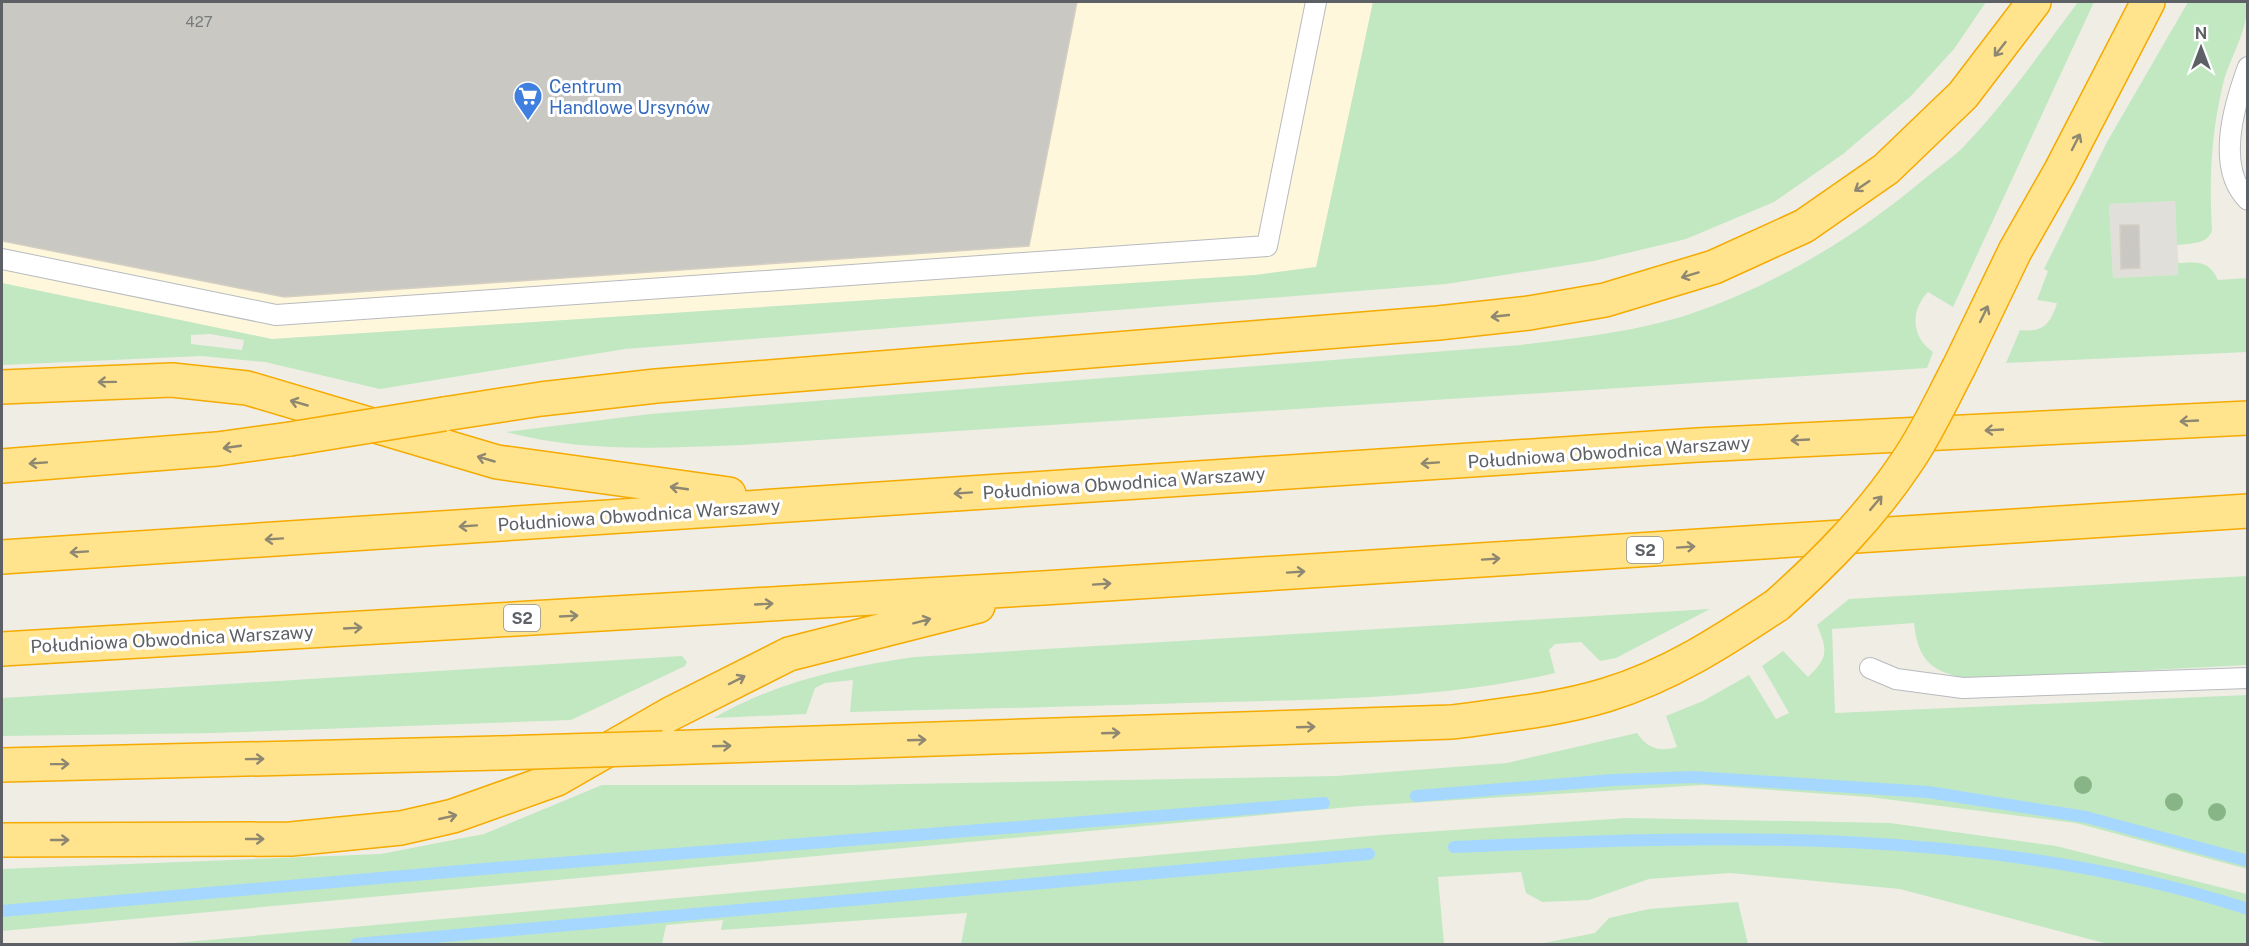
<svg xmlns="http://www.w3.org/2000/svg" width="2249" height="946" font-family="'Public Sans',sans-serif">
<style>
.commercial{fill:#fff7db}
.industrial{fill:#e1dfd9}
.green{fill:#c1e8c1;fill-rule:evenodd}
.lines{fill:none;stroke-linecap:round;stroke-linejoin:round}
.stream{stroke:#a6d7ff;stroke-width:12}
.building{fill:#cac8c2;stroke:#d5cfc3;stroke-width:1.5}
.lane-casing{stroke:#b7bbbf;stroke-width:22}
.highway-casing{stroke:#f5aa00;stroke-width:36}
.lane{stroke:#fff;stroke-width:20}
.highway{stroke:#ffe38d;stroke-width:33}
.highway-bridge-casing{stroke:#f5aa00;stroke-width:36;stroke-linecap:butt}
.highway-bridge{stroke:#ffe38d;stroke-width:33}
.tree{fill:#88b586}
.oneway{stroke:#8e8872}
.labels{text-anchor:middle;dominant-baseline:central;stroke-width:6;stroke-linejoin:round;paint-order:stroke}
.number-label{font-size:15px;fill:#787b7d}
.shield{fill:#fff;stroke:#8e9094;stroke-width:1.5}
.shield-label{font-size:16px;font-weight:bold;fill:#5d6166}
.shop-label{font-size:18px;fill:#366cbe;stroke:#fff;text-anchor:start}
.street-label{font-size:18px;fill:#5d6166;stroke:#fff}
</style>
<rect width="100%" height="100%" fill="#f0ede5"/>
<path class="commercial" d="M2,2H1373L1317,267L1255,275L272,339L2,283Z"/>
<path class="industrial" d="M2175,201L2179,275L2113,278L2109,204Z"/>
<path class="green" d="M1373,2H1986L1954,49L1911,96L1843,154L1774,202L1686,239L1594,261L1446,284L625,349L380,389L265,362L201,356L2,365V283L272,339L1255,275L1316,267ZM210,334L244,340L242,350L191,344V335Z
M2078,2H2094L1953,307L1928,292C1910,311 1911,337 1933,352L1927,368L742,445C660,448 586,453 506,432L650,414L1521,345C1576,338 1636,332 1690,314C1778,284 1857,236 1928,176C1940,166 1955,156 1966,144C2008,100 2042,50 2078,2Z
M2188,2H2247C2248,32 2231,54 2223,84C2211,134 2209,179 2212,230C2208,245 2190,243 2177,245L2175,201L2109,204L2113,278L2178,275V263C2197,262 2209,260 2218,280L2247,278V352L2006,363L2020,330C2042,333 2051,324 2057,303L2037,300L2048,271L2044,269L2107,142Z
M2247,576V665L1971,679C1934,673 1918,663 1914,623L1832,629L1835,713L2247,695V869L2076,823L1869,797L1703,785L1361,806L2,931V869L381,854L484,834L602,785H850L1336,776L1507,763L1637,733C1648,749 1659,752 1677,747L1666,716L1703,701L1749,675L1776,719L1789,713L1762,666L1783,651L1808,677C1828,658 1828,651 1817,625L1849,599Z
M1710,609L1616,658L1600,661L1581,642L1555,644L1549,650L1555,673C1447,698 1333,699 1222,702C1098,706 974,709 850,712L853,680L825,683L815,688L806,714L714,718C775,682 845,667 914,657Z
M682,656L687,662L685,666L571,720L214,733L2,736V698Z
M1627,818L1890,823L2056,846L2247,894V944H2108L1900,889L1730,873L1649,879L1589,900L1542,902L1526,893L1521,872L1438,877L1444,944H961L967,913L721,930L723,920L666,925L662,944H163L1381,835Z
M1738,902L1748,944H1539L1595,933L1609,918L1649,909Z"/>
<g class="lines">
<path class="stream" d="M1416,796L1613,780L1694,777L1928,792L2086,817L2248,861
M1454,847C1718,835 1993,826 2248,909
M2,911L495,868L1324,803
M356,944L1369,854"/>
</g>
<path class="building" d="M2,2H1077L1029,246L284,297L2,241Z
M2120,225H2139L2140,268L2121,269Z"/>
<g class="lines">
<g class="lane-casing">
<path id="lane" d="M2248,67C2234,105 2215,168 2248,200
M2,259L276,315L1267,246L1316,2
M1870,668L1896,679L1963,688L2248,678"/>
</g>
<g class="highway-casing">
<path id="highway" d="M1959,367L2015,251L2060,172L2148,2
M2,387L172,380L247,388L497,462L729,494
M444,414L541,399L656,386L1438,323L1529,313L1605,300L1714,267L1804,226L1886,169L1963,95L2034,2
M2,466L217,449L290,439
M2,557L1698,445L2248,418
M2,649L1043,588L2248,511
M663,748L1452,722C1503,715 1557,710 1606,695C1669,676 1723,641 1777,605
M2,765L498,753
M2,840L291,839L401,828L453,816L557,779L670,714L789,654L978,606"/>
</g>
<use href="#lane" class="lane"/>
<use href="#highway" class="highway"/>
<g class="highway-bridge-casing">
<path id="highway-bridge" d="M290,439L444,414
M1777,605C1825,562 1870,517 1906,463C1927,433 1942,399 1959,367
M498,753L663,748"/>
</g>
<use href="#highway-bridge" class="highway-bridge"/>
</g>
<g class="tree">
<circle cx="2083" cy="785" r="9"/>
<circle cx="2174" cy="802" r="9"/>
<circle cx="2217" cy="812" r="9"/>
</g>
<defs><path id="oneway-shaft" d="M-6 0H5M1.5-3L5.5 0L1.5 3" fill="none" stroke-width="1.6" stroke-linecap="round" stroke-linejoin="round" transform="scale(1.5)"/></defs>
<g class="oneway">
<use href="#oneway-shaft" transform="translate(2000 49) rotate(128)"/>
<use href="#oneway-shaft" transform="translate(2076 142) rotate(-63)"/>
<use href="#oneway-shaft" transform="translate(1862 186) rotate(146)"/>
<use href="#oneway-shaft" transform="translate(1690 275) rotate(163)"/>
<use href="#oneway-shaft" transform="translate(1984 314) rotate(-64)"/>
<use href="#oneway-shaft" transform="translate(1500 316) rotate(174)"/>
<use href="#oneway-shaft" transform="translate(107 382) rotate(179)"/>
<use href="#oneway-shaft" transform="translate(299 403) rotate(-164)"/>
<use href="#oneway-shaft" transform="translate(2189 421) rotate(177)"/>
<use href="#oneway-shaft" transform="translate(1994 430) rotate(177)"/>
<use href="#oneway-shaft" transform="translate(1800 440) rotate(177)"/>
<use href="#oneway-shaft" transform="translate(232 447) rotate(172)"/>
<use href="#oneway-shaft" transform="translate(486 459) rotate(-164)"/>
<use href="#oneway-shaft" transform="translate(38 463) rotate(176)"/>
<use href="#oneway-shaft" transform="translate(1430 463) rotate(176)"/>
<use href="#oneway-shaft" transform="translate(679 488) rotate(-172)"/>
<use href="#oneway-shaft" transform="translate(963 493) rotate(176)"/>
<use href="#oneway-shaft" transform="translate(1876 503) rotate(-50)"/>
<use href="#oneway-shaft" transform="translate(468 526) rotate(176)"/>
<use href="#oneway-shaft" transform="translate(274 539) rotate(176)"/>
<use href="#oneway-shaft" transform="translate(1686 547) rotate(-4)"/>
<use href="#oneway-shaft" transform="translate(79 552) rotate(176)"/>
<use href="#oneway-shaft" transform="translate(1491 559) rotate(-4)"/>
<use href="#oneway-shaft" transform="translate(1296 572) rotate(-4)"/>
<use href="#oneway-shaft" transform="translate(1102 584) rotate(-4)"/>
<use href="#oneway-shaft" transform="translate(764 604) rotate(-3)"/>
<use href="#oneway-shaft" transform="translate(569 616) rotate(-3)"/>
<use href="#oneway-shaft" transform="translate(922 621) rotate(-15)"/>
<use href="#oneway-shaft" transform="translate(353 628) rotate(-3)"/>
<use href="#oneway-shaft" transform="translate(737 680) rotate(-27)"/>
<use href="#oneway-shaft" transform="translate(1306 727) rotate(-2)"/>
<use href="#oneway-shaft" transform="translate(1111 733) rotate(-2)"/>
<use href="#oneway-shaft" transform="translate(917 740) rotate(-2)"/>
<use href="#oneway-shaft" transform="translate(722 746) rotate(-2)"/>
<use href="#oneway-shaft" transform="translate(255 759) rotate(-1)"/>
<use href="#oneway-shaft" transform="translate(60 764) rotate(-1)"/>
<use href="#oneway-shaft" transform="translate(448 817) rotate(-13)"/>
<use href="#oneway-shaft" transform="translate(255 839)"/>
<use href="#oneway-shaft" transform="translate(60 840)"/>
</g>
<defs>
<g id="supermarket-pin" transform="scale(1.5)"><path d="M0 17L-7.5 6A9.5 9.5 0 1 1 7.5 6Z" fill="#3f7fe0" stroke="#fff"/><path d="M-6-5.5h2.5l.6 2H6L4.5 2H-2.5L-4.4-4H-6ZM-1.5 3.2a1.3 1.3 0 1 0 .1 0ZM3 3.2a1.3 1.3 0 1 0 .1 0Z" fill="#fff"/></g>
</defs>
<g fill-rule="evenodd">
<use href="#supermarket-pin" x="528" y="96"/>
</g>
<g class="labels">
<g class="number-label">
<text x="199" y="21">427</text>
</g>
<g class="shield">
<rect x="1627" y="537" width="36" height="26" rx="4.5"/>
<rect x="504" y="605" width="36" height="26" rx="4.5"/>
</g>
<g class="shield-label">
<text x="1645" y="550">S2</text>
<text x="522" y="618">S2</text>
</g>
<g class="shop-label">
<text x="549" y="86">Centrum<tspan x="549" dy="21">Handlowe Ursynów</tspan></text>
</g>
<g class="street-label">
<text transform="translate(1609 452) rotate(-4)">Południowa Obwodnica Warszawy</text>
<text transform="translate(1124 483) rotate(-4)">Południowa Obwodnica Warszawy</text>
<text transform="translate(639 515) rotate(-4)">Południowa Obwodnica Warszawy</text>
<text transform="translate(172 639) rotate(-3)">Południowa Obwodnica Warszawy</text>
</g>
</g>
<rect width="2249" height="946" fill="none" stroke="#5d6166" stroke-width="6"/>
<g transform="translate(2201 48)" stroke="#ffffff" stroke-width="4.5" paint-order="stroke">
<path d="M0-4.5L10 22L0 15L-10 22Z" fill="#5d6166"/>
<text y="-9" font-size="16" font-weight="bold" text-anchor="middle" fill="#5d6166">N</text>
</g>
</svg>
